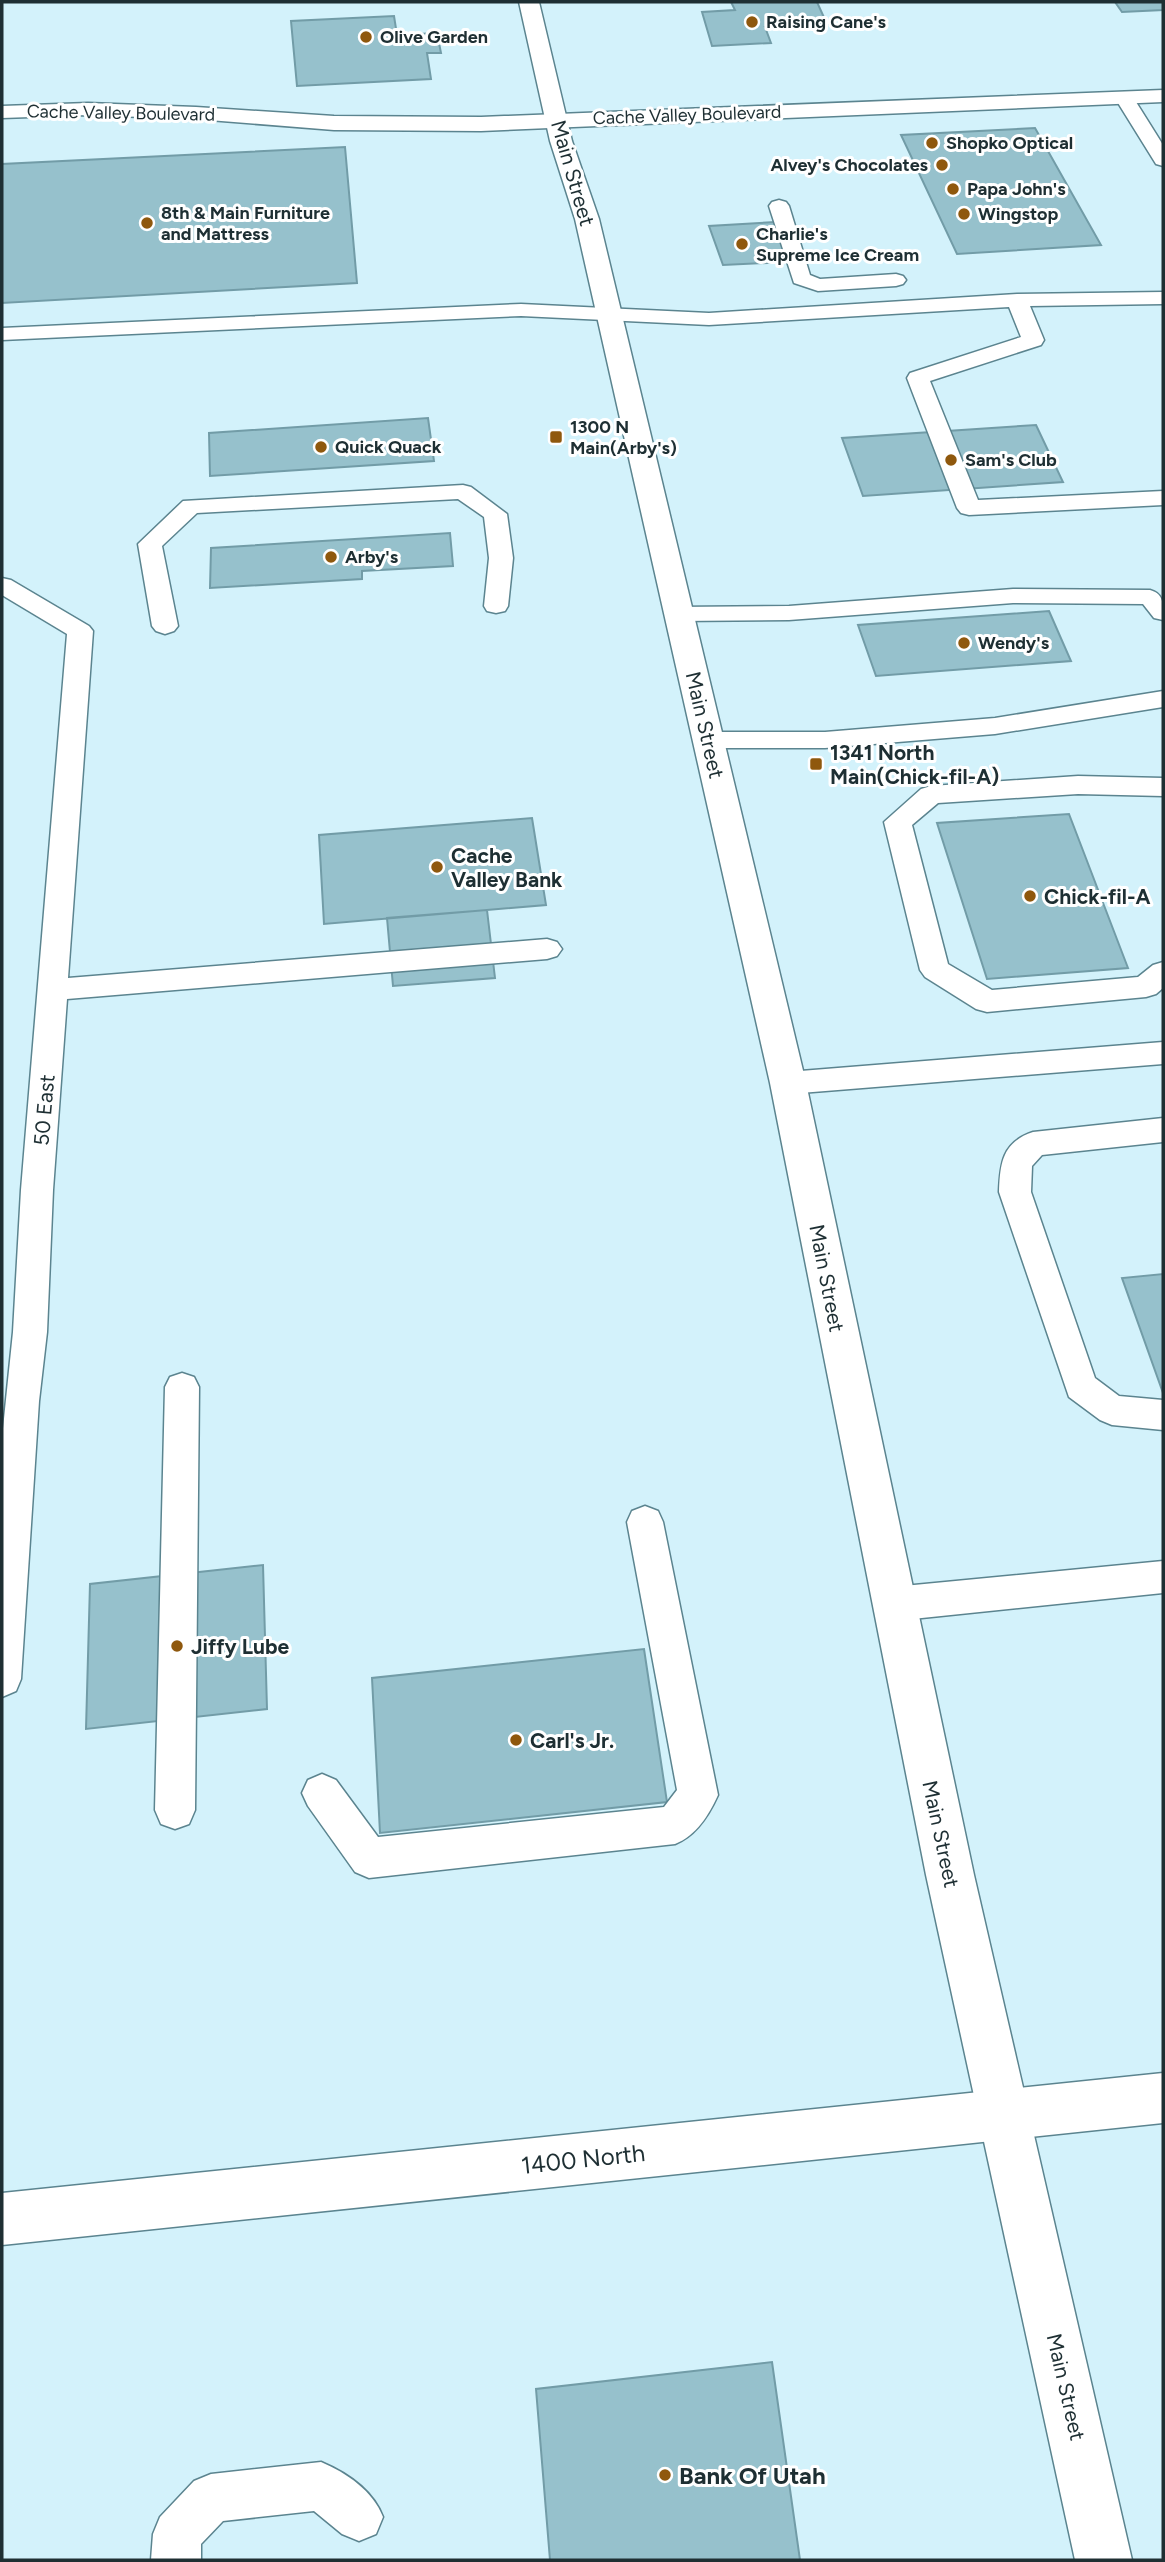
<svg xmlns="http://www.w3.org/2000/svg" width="1165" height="2562" font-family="Figtree,sans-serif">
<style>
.built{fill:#d3f2fb}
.building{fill:#96c1cc;stroke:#729ca7;stroke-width:2}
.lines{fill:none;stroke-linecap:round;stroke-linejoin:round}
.service-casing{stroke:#5b848f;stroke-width:3}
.tertiary-casing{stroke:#5b848f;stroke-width:3}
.secondary-casing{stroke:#5b848f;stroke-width:3}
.primary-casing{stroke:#5b848f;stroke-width:3}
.service{fill:#fff;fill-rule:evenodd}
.tertiary{fill:#fff;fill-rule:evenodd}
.secondary{fill:#fff;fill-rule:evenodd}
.primary{fill:#fff;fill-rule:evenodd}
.poi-dot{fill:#8f580d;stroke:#fff;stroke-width:2.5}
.labels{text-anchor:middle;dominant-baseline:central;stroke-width:6;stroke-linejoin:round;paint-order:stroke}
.far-poi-label{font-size:18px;font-weight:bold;fill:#1e2f33;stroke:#fff;text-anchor:start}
.far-street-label{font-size:18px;fill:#1e2f33;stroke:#fff}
.street-label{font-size:21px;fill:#1e2f33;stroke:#fff}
.poi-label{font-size:21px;font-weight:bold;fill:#1e2f33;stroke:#fff;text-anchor:start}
.near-street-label{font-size:24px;fill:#1e2f33;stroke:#fff}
.near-poi-label{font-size:24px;font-weight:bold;fill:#1e2f33;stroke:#fff;text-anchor:start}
</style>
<rect width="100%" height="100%" fill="#e6f7fc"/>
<path class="built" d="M2,2H1163V2560H2Z"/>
<path class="building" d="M731,2H817L827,24L765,27L771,43L712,46L702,12L735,10Z
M1115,2H1163V10L1122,12Z
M394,16L397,35L437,33L441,53H427L431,79L297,86L291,21Z
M1035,128L1101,245L957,254L901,135Z
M345,147L357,283L2,303V164Z
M775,222L788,262L723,265L709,226Z
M428,418L434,461L210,476L209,433Z
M1036,425L1063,482L863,496L842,438Z
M450,533L453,566L362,571V579L210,588L211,548Z
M1049,611L1071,661L876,676L858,625Z
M1069,814L1128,968L987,979L937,823Z
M532,818L546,905L324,924L319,835Z
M487,910L495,978L393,986L387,918Z
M1163,1274V1393L1122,1278Z
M263,1565L267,1709L86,1729L90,1584Z
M644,1649L667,1802L380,1833L372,1678Z
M772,2362L800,2560H550L536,2389Z"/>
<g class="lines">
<g class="service-casing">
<path id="service" d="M1124,92L1131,94L1163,145V166L1156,164L1115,98Z
M779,200L786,202L789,206L810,275L820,279L896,274L903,276L906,280L903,284L896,286L818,291L794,283L769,206L772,202Z
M1163,292V304L1030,306L1044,340L1041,345L930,381L978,500L1163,491V505L969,515L961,513L957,508L907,378L910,373L1021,337L1009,307L709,325L521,316L2,340V328L521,304L709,313L1017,294Z
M463,485L471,487L507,514L513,558L508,606L505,611L496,613L487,611L484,606L489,558L484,517L458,499L197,513L162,546L178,626L174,631L165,634L156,631L152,626L138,544L183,501Z
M2,578L11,580L89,626L93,631L68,978L547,939L557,942L562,949L557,956L547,959L67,999L53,1190L47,1332L39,1401L21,1679L16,1691L2,1697V1438L13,1332L21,1190L67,634L2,595Z
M1013,589L1150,590C1165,594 1163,606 1163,620L1154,618L1143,604L1013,603L789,620L677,621L668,619L665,614L668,609L677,607L789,606Z
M1163,691V707L995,734L825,748H710L701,746L697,740L701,734L710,732H825L995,718Z
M1078,776L1163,778V796L1078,794L938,803L912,825L948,964L992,990L1138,977L1153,965L1163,962V988L1156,994L1146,997L987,1012L976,1009L925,977L920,970L884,822L921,789L931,786Z
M1163,1042V1064L788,1094L777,1091L773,1083L777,1075L788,1072Z
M1163,1118V1142L1042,1155L1032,1166L1031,1192L1095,1378L1119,1396L1163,1400V1430L1112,1425L1100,1420L1069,1397L999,1192C1000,1164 1002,1142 1033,1132Z
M182,1373L194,1377L199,1387L195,1810L189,1824L175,1829L161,1824L155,1810L165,1387L170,1377Z
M645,1506L658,1511L663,1522L718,1795C709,1815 696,1836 675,1844L369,1878L355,1872L308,1806L302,1793L308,1780L322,1774L336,1780L378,1837L664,1807L677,1790L627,1522L632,1511Z
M1163,1561V1593L893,1621L880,1616L874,1604L880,1592L893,1587Z
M321,2462C347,2473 373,2491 383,2517L376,2534L359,2541L342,2534L314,2511L223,2521L201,2544V2560H151L153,2534L160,2517L194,2481L211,2474Z"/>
</g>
<g class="tertiary-casing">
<path id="tertiary" d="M1163,90V102L481,131L334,130L196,119L88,115L2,118V106L88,103L196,107L334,116L481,117Z"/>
</g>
<g class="secondary-casing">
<path id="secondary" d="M1163,2073V2123L2,2245V2193Z"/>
</g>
<g class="primary-casing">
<path id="primary" d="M519,2H539L572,141L599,219L806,1083L974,1875L1132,2560H1075L926,1875L770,1083L575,219L550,141Z"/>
</g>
<use href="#service" class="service"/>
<use href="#tertiary" class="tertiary"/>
<use href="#secondary" class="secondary"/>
<use href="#primary" class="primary"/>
</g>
<g class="poi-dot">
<circle cx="752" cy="22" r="7"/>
<circle cx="366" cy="37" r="7"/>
<circle cx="932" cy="143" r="7"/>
<circle cx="942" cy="165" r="7"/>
<circle cx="953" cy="189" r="7"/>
<circle cx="964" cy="214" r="7"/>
<circle cx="147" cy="223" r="7"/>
<circle cx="742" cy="244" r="7"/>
<rect x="549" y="430" width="14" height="14" rx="3.5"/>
<circle cx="321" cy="447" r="7"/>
<circle cx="951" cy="460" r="7"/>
<circle cx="331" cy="557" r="7"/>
<circle cx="964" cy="643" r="7"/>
<rect x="809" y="757" width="14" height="14" rx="3.5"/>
<circle cx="437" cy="867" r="7"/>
<circle cx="1030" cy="896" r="7"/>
<circle cx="177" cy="1646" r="7"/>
<circle cx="516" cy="1740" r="7"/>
<circle cx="665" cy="2475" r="7"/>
</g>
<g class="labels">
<g class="far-poi-label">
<text x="766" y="22">Raising Cane's</text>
<text x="380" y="37">Olive Garden</text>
<text x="946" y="143">Shopko Optical</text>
<text x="928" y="165" text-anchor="end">Alvey's Chocolates</text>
<text x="967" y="189">Papa John's</text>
<text x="161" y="213">8th &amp; Main Furniture<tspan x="161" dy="21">and Mattress</tspan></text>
<text x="978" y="214">Wingstop</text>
<text x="756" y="234">Charlie's<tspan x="756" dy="21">Supreme Ice Cream</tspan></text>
<text x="570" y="427">1300 N<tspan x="570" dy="21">Main(Arby's)</tspan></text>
<text x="335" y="447">Quick Quack</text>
<text x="965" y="460">Sam's Club</text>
<text x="345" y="557">Arby's</text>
<text x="978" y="643">Wendy's</text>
</g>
<g class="far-street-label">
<text transform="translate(121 113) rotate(1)">Cache Valley Boulevard</text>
<text transform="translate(687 115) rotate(-2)">Cache Valley Boulevard</text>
</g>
<g class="street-label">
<text transform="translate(573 173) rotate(74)">Main Street</text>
<text transform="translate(705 725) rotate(77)">Main Street</text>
<text transform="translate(44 1110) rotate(-85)">50 East</text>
<text transform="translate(827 1278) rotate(79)">Main Street</text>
<text transform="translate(941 1834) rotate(78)">Main Street</text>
<text transform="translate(1066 2387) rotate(77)">Main Street</text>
</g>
<g class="poi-label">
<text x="830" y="752">1341 North<tspan x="830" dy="24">Main(Chick-fil-A)</tspan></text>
<text x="451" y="855">Cache<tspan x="451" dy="24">Valley Bank</tspan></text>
<text x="1044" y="896">Chick-fil-A</text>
<text x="191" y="1646">Jiffy Lube</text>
<text x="530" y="1740">Carl's Jr.</text>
</g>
<g class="near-street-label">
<text transform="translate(583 2159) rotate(-6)">1400 North</text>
</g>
<g class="near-poi-label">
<text x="679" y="2475">Bank Of Utah</text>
</g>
</g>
<rect width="1165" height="2562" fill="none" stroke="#1e2f33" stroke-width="7"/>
</svg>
